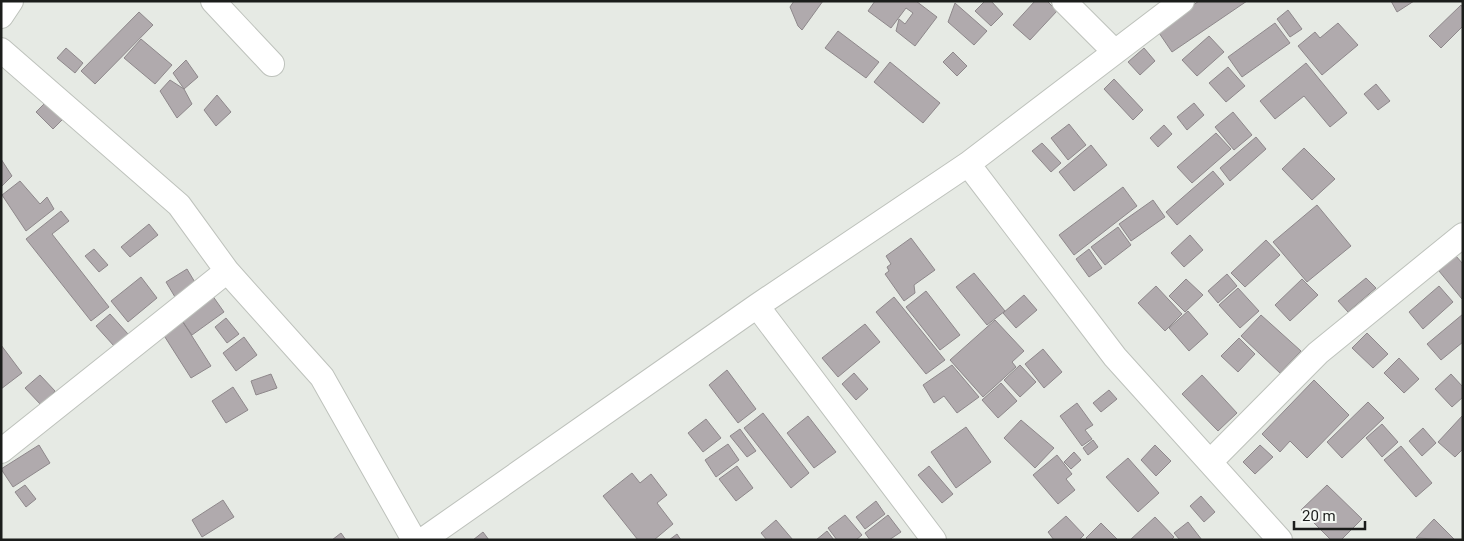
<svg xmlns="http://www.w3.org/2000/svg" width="1464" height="541" font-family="Roboto,sans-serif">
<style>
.building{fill:#b0aaad;stroke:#8e888b}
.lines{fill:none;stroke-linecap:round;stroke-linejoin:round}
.minor-casing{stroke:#bec2bc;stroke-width:26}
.minor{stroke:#fff;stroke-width:24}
</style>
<rect width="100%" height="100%" fill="#e6eae4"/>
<path class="building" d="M794,1H823L802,30L798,26L790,7Z
M875,1H916L937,17L915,46L896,31L899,19L905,24L913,13L906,8L891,28L868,11Z
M985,1H991L1003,14L991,26L975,11Z
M1035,1H1047L1057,11L1030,40L1013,25Z
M1199,1H1247L1172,52L1157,30Z
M1391,1H1414L1397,12Z
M955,3L987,31L974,45L948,22Z
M1461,5L1463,8V26L1441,48L1429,36Z
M1288,10L1302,29L1290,37L1277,19Z
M139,12L153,25L95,84L81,71Z
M1275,23L1290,43L1242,77L1228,57Z
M1338,23L1358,45L1322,75L1298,46L1315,32L1320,38Z
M838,31L879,62L866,78L825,48Z
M1209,36L1224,52L1197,76L1182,60Z
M141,39L172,65L155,84L124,58Z
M66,48L83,63L75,73L57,58Z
M1144,48L1155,61L1140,75L1128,62Z
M953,52L967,66L957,76L943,62Z
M186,60L198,77L184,89L173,73Z
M890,62L940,103L923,123L874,82Z
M1306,63L1347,113L1330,127L1304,96L1275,119L1260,101Z
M1228,67L1245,86L1226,102L1209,83Z
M1114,79L1143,110L1133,120L1104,89Z
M170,80L184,89L192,104L177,118L160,91Z
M1376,84L1390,101L1378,110L1364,94Z
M217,95L231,112L216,126L204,110Z
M49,99L66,116L53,129L36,112Z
M1194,103L1204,115L1187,130L1177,117Z
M1233,112L1252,135L1234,150L1215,127Z
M1069,124L1086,145L1068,160L1051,138Z
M1164,125L1172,134L1158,147L1150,138Z
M1216,133L1231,149L1192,183L1177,167Z
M1256,137L1266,149L1230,181L1220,168Z
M1042,143L1061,163L1051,172L1032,151Z
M1091,145L1107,165L1074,191L1059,172Z
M1304,148L1335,179L1312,200L1282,169Z
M1,159L12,176L1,187Z
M1213,171L1224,184L1177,225L1166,212Z
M20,181L40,204L47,197L54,209L26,231L2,195Z
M1123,187L1137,206L1074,255L1059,235Z
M1153,200L1165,217L1131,241L1119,224Z
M1317,205L1351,246L1307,282L1273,242Z
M61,211L69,221L52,234L109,307L91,321L26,239Z
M149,224L158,235L130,257L121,247Z
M1118,227L1131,245L1105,265L1091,247Z
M1190,235L1203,250L1184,267L1171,253Z
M911,238L935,270L914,285L915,293L904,301L885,274L889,271L887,267L891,264L886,256Z
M1266,240L1280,255L1245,287L1231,273Z
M94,249L108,265L99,272L85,256Z
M1089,249L1102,268L1089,277L1076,259Z
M1456,256L1463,264L1462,299L1439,271Z
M187,269L196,284L175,297L166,282Z
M974,273L1005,311L987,325L956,287Z
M1227,274L1237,286L1218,303L1208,291Z
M141,277L157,298L128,322L111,301Z
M1366,278L1376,288L1348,312L1338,301Z
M1186,279L1203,295L1185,312L1169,296Z
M1302,279L1318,295L1290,321L1275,305Z
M1156,286L1182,314L1165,331L1138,303Z
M1439,286L1453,302L1423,329L1409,312Z
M1238,288L1259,311L1240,328L1219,305Z
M926,291L960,335L940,350L906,307Z
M212,295L224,312L192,335L180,318Z
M1024,295L1037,310L1016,328L1003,313Z
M894,297L945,360L926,374L876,312Z
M1188,311L1208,334L1189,351L1169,328Z
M110,314L128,334L114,346L96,326Z
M1463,314V342L1441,360L1427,344Z
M1261,315L1301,351L1280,373L1241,336Z
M226,318L239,334L227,343L215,327Z
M995,320L1024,351L1012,362L1016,367L983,397L950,360Z
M183,322L211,366L191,378L163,334Z
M865,324L880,342L838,377L822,358Z
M1367,333L1388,354L1373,368L1352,348Z
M244,337L257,355L236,371L223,353Z
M1239,338L1255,354L1238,372L1221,356Z
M1,345L22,373L1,389Z
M1043,349L1062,372L1044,388L1025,364Z
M1399,358L1419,379L1404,393L1384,373Z
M952,365L979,397L957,413L944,396L934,403L923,385Z
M1020,365L1036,382L1020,397L1004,380Z
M727,370L756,409L738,423L709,385Z
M854,373L868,389L856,400L842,384Z
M271,374L277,388L256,395L251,381Z
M1451,374L1463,387V397L1452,407L1435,389Z
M40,375L55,391L41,405L25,388Z
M1202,375L1237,413L1218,431L1182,394Z
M1314,380L1349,415L1307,458L1290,441L1280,452L1262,434Z
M1001,383L1017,401L998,418L982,400Z
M233,387L248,410L226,423L212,401Z
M1109,390L1117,399L1101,412L1093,403Z
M1368,402L1384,418L1342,458L1327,442Z
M1077,403L1093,425L1085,430L1092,439L1082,446L1060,416Z
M763,413L809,473L791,488L744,428Z
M1463,415V449L1455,457L1438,442Z
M808,416L836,452L814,468L787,433Z
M706,419L721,438L703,452L688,433Z
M1021,420L1054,448L1035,468L1004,438Z
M1382,424L1398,442L1382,457L1366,438Z
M966,427L991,462L956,488L931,452Z
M1423,428L1436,443L1422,456L1409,441Z
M740,429L756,451L747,457L730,436Z
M1093,440L1098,447L1088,455L1083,448Z
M728,444L739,460L716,477L705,460Z
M39,445L50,463L13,487L1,469Z
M1155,445L1171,461L1156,476L1141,460Z
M1260,445L1273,457L1255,474L1243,462Z
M1401,446L1432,483L1416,497L1384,460Z
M1074,452L1081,460L1071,469L1064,462Z
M1057,455L1072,474L1066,479L1075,490L1058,504L1033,475Z
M1128,458L1159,493L1138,512L1106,477Z
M737,466L753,488L736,501L719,479Z
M929,466L953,494L942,503L918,475Z
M632,473L640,483L651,474L667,495L657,503L673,524L654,540H638L603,496Z
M25,485L36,499L26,507L15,492Z
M1327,485L1362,519L1341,540H1331L1301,510Z
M1201,496L1215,512L1204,522L1190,506Z
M223,500L234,517L202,537L192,520Z
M876,501L885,514L865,529L856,517Z
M845,515L862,535L856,540H837L828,528Z
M888,515L901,532L889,540H870L865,533Z
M1066,516L1084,535L1079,540H1054L1048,532Z
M1155,517L1174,537L1171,540H1130Z
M1434,519L1455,540L1416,538Z
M776,520L793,540H767L761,533Z
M1188,522L1202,540H1180L1174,533Z
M1101,523L1118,540H1088L1086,538Z
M827,531L834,540H816Z
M483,532L489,540H473Z
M341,533L346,540H332Z
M677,534L681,540H669Z"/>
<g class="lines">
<g class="minor-casing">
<path id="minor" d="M213,1L272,64
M1064,1L1114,51
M1,16L11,1
M1,50L179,205L227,271L322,377L414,540
M968,164L1115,357L1280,540
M757,306L934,540
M1,451L227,271
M1211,461L1318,353L1463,235
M423,540L757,306L968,164L1182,1"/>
</g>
<use href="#minor" class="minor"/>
</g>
<rect width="1464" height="541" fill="none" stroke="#1b1d1b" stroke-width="5"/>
<path d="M1294 521v8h71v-8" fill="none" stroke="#1b1d1b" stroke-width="2.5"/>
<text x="1302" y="521" font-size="15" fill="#1b1d1b" stroke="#f3f7f2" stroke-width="4" paint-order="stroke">20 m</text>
</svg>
